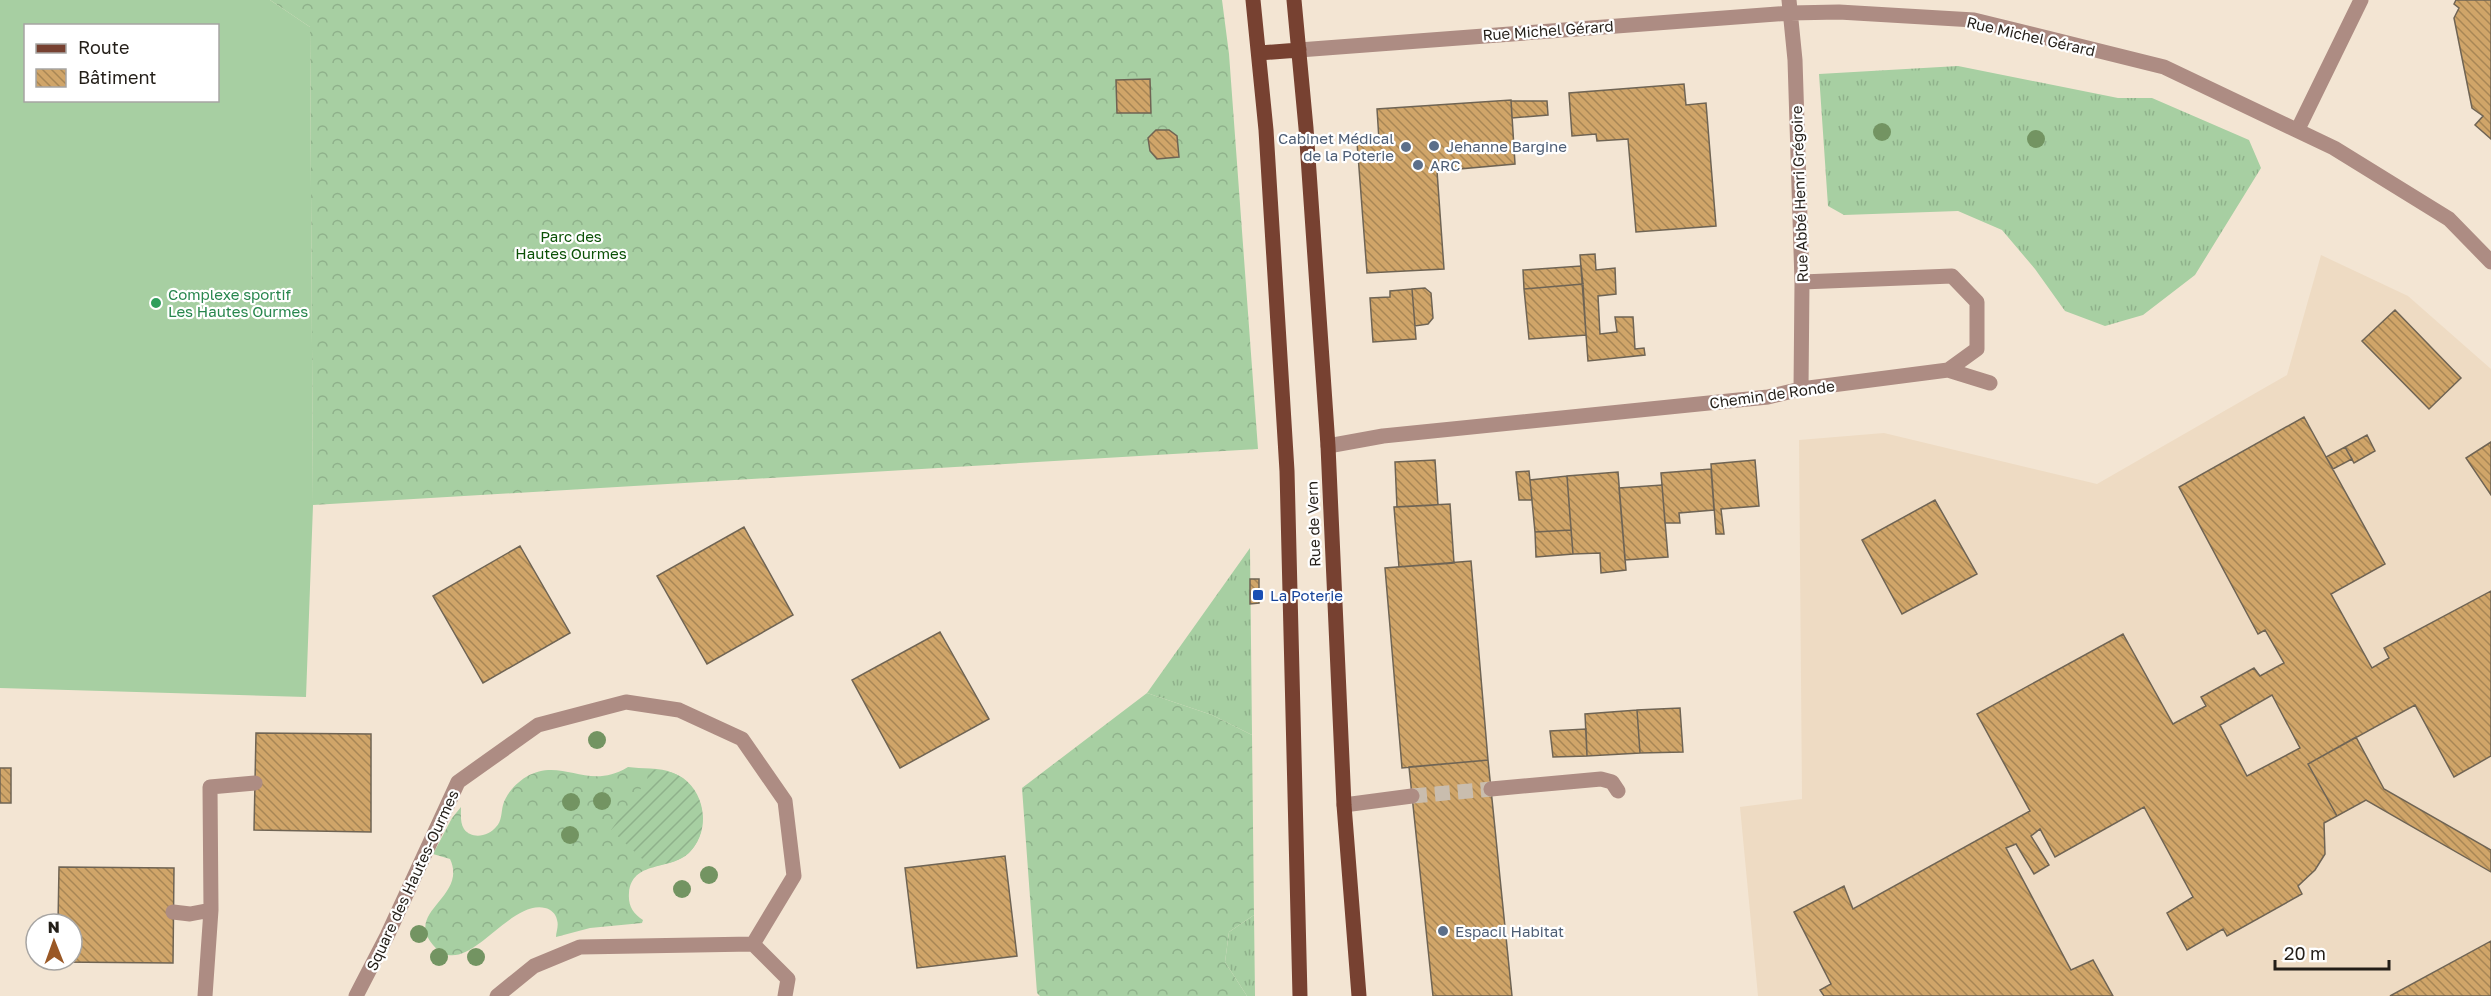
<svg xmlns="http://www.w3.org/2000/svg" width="2491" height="996" font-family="'Golos Text',sans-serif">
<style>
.built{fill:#eedbc3}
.grass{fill:url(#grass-tufts)}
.forest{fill:url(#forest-crowns)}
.garden{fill:url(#garden-furrows)}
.pitch{fill:#a7cfa2;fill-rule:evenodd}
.building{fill:url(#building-back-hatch);stroke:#6f6454;stroke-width:1.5;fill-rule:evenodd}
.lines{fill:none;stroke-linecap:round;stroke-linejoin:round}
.minor-tunnel{stroke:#c9bdae;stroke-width:15;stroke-dasharray:15 8;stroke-linecap:butt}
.minor{stroke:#ad8c83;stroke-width:15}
.major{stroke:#774131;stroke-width:15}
.tree{fill:#739462}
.service-dot{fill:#5c6f8a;stroke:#fff;stroke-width:2}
.leisure-dot{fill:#2e9e5b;stroke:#fff;stroke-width:2}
.transit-dot{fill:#1a4fb4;stroke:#fff;stroke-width:2}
.labels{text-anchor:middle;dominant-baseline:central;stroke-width:4.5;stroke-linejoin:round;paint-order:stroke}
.street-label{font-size:15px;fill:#231e18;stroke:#fff}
.service-label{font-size:15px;fill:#4e5e75;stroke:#fff;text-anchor:start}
.park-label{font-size:15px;fill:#0b5106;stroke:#fff}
.leisure-label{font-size:15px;fill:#27864d;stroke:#fff;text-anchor:start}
.transit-label{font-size:15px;fill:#164399;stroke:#fff;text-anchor:start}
</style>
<defs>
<pattern id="grass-tufts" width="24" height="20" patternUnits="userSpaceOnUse" patternTransform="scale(1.5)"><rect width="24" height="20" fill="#a7cfa2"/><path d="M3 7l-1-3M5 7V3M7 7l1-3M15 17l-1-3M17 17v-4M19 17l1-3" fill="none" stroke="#8fb18b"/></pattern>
<pattern id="forest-crowns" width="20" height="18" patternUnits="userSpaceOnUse" patternTransform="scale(1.5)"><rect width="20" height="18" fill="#a7cfa2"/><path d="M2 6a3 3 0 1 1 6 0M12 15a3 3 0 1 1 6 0" fill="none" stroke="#8fb18b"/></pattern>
<pattern id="garden-furrows" width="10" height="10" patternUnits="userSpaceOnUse" patternTransform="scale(1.5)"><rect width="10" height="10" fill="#a7cfa2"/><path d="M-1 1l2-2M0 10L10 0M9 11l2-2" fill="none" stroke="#8fb18b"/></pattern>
<pattern id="building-back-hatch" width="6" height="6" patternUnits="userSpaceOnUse" patternTransform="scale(1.5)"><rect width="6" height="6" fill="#d0a569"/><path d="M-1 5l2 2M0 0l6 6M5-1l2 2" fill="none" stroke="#a88655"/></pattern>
</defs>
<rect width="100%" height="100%" fill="#f3e5d3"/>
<path class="built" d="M2321,255L2408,296L2491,369V996H1758L1740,807L1802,799L1799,440L1884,433L2097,484L2287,375Z"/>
<path class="grass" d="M1958,66L2118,98H2152L2249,140L2261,168L2195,275L2143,315L2105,326L2065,311L2035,269L2002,230L1958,211L1844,215L1828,206L1819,74Z
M1250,548L1252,735L1212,715L1147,693Z
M1254,915L1255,996H1247L1225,962L1229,932Z"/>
<path class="forest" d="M270,0H1222L1229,54L1258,449L313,505L310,27Z
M1147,693L1212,715L1252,735L1254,915L1229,932L1225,962L1247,996H1040L1037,993L1022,788Z
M628,767C641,769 660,767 673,773C704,786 713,828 689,853C670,871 632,860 629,893C628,906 633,913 643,920L642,923L590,928L556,937C556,932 559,926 557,920C556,914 551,909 545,908C507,899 465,984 433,945C404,911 468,897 450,859L433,854L452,818L461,807C461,814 460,823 464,829C472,840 489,836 496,827C502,821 501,813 503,805C506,794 516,783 526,777C562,756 587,792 628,767Z"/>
<path class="garden" d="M651,769C663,771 673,771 683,778C707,795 711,836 686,855C675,863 663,864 651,867L611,830L647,780Z"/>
<path class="pitch" d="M0,0H270L310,27L313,505L306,697L0,688ZM26,26H218V100H26Z"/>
<path class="building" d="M2456,0H2491V139L2475,125L2483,116L2472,108L2454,18L2459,8L2454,4Z
M1150,79L1151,113H1117L1116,80Z
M1684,84L1686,105L1706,103L1716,226L1636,232L1628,139L1597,141L1596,134L1572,136L1569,93Z
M1511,100L1515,164L1437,171L1444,269L1367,273L1357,142L1379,140L1377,109Z
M1511,101H1547L1548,115L1512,118Z
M1156,130H1169L1177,136L1179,157L1157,159L1150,151L1148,138Z
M1595,254L1596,270L1615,268L1616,294L1598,296L1600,334L1617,332L1615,317H1633L1635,349L1644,348L1645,355L1588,361L1580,255Z
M1581,266L1583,284L1524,289L1523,270Z
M1583,284L1586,335L1529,339L1524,289Z
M1425,288L1431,293L1433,318L1428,324L1415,326L1412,289Z
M1412,289L1416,339L1373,342L1370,298L1390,297V291Z
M2395,310L2461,378L2429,409L2362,341Z
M2304,417L2385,564L2331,594L2372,668L2389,658L2384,648L2491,591V756L2454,777L2415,705L2308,764L2337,816L2324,823L2325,854L2315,870L2298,886L2302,894L2227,936L2223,929L2187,950L2167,913L2193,897L2144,807L2055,857L2040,829L2031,836L2049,865L2034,874L2016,844L2006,848L2071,970L2093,960L2113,996H1824L1820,990L1831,984L1794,912L1844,886L1853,909L2030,811L1977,714L2123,634L2173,724L2206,706L2201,697L2254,668L2260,676L2284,663L2265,630L2258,634L2179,487ZM2272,695L2300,748L2247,776L2220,725Z
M2367,435L2375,451L2354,463L2345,447Z
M2491,442V495L2466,458Z
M2345,447L2352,459L2333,469L2326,457Z
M1435,460L1438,505L1397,507L1395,462Z
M1755,460L1759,506L1721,509L1724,534H1716L1711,464Z
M1711,469L1714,510L1679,513L1680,523H1665L1661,473Z
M1529,471L1532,500H1519L1516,472Z
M1618,472L1626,570L1601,573L1600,553L1573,554L1567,476Z
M1567,476L1571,530L1535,532L1530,480Z
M1662,485L1668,557L1625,560L1619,488Z
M1935,500L1977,574L1902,614L1862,540Z
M1450,504L1454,563L1399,567L1394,507Z
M744,527L793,615L707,664L657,576Z
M1571,530L1573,554L1536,557L1535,532Z
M520,546L570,633L483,683L433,596Z
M1471,561L1488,760L1402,768L1385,568Z
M1250,579H1259V603L1250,604Z
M940,632L989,719L900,768L852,680Z
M1680,708L1683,752L1640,753L1637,710Z
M1637,710L1640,753L1587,756L1585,714Z
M1586,729L1587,756L1553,757L1550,731Z
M256,733L371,734V832L254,830Z
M2356,737L2384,789L2491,850V872L2366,800L2337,816L2308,764Z
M1488,760L1512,996H1433L1409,767Z
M0,768H11V803H0Z
M1005,856L1017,956L917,968L905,868Z
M59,867L174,868L173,963L57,962L72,960V924H58Z
M2491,941V996H2390Z"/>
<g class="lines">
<path class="minor-tunnel" d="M1412,796L1491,789"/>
<path class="minor" d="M1789,0L1795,60L1802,282L1801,389
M1299,50L1790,13L1839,12L1974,20L2164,67L2334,148L2449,219L2491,262
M2298,129L2361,0
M1948,370L1990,383
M1328,446L1383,436L1768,397L1801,389L1948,370L1977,349V302L1952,276L1802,282
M1491,789L1601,779L1612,782L1618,791
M1344,805L1412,796
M173,912L190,914L211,910
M753,944L788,979L785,996
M205,996L211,910L210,787L255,783
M356,996L387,936L458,782L538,725L626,702L679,710L742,739L785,801L794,876L753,944L580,947L534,966L497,996"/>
<path class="major" d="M1253,0L1266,130L1287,471L1300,996
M1294,0L1306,128L1328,446L1344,805L1359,996
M1259,53L1299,50"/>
</g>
<g class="tree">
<circle cx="1882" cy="132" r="9"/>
<circle cx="2036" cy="139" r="9"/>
<circle cx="597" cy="740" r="9"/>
<circle cx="602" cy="801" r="9"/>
<circle cx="571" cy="802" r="9"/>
<circle cx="570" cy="835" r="9"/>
<circle cx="709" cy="875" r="9"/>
<circle cx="682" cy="889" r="9"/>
<circle cx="419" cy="934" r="9"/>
<circle cx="439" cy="957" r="9"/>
<circle cx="476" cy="957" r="9"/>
</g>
<g class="service-dot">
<circle cx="1434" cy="146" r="6"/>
<circle cx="1406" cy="147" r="6"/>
<circle cx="1418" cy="165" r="6"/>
<circle cx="1443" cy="931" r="6"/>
</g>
<circle class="leisure-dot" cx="156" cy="303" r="6"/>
<rect class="transit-dot" x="1252" y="589" width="12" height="12" rx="3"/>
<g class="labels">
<g class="street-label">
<text transform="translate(1548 30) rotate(-4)">Rue Michel Gérard</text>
<text transform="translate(2031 36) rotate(13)">Rue Michel Gérard</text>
<text transform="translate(1799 194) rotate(-92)">Rue Abbé Henri Grégoire</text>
<text transform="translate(1772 394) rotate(-8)">Chemin de Ronde</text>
<text transform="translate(1313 524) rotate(-92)">Rue de Vern</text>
<text transform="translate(412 880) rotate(-65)">Square des Hautes-Ourmes</text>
</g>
<g class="service-label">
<text x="1394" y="138" text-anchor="end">Cabinet Médical<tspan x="1394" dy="17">de la Poterie</tspan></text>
<text x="1446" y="146">Jehanne Bargine</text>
<text x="1430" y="165">ARC</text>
<text x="1455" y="931">Espacil Habitat</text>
</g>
<g class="park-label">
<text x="571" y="236">Parc des<tspan x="571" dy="17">Hautes Ourmes</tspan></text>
</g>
<g class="leisure-label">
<text x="168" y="294">Complexe sportif<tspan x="168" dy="17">Les Hautes Ourmes</tspan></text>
</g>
<g class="transit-label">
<text x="1270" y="595">La Poterie</text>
</g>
</g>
<rect x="24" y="24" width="195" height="78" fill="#ffffff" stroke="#a7a5a3" stroke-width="1.5"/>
<rect x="36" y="44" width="30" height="9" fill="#774131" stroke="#a7a5a3" stroke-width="1.5"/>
<text x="78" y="54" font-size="18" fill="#231e18">Route</text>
<rect x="36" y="69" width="30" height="18" fill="url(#building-back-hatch)" stroke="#a7a5a3" stroke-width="1.5"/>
<text x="78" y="84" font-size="18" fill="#231e18">Bâtiment</text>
<g transform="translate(54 942) rotate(359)"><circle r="28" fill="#ffffff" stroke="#a7a5a3" stroke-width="1.5"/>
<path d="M0-4.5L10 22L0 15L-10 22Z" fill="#9a5826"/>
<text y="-9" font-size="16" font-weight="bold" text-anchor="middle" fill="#231e18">N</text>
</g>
<path d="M2275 960v9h114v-9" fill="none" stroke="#231e18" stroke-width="3"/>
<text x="2284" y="960" font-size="18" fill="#231e18" stroke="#ffffff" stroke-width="4.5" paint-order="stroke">20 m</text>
</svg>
